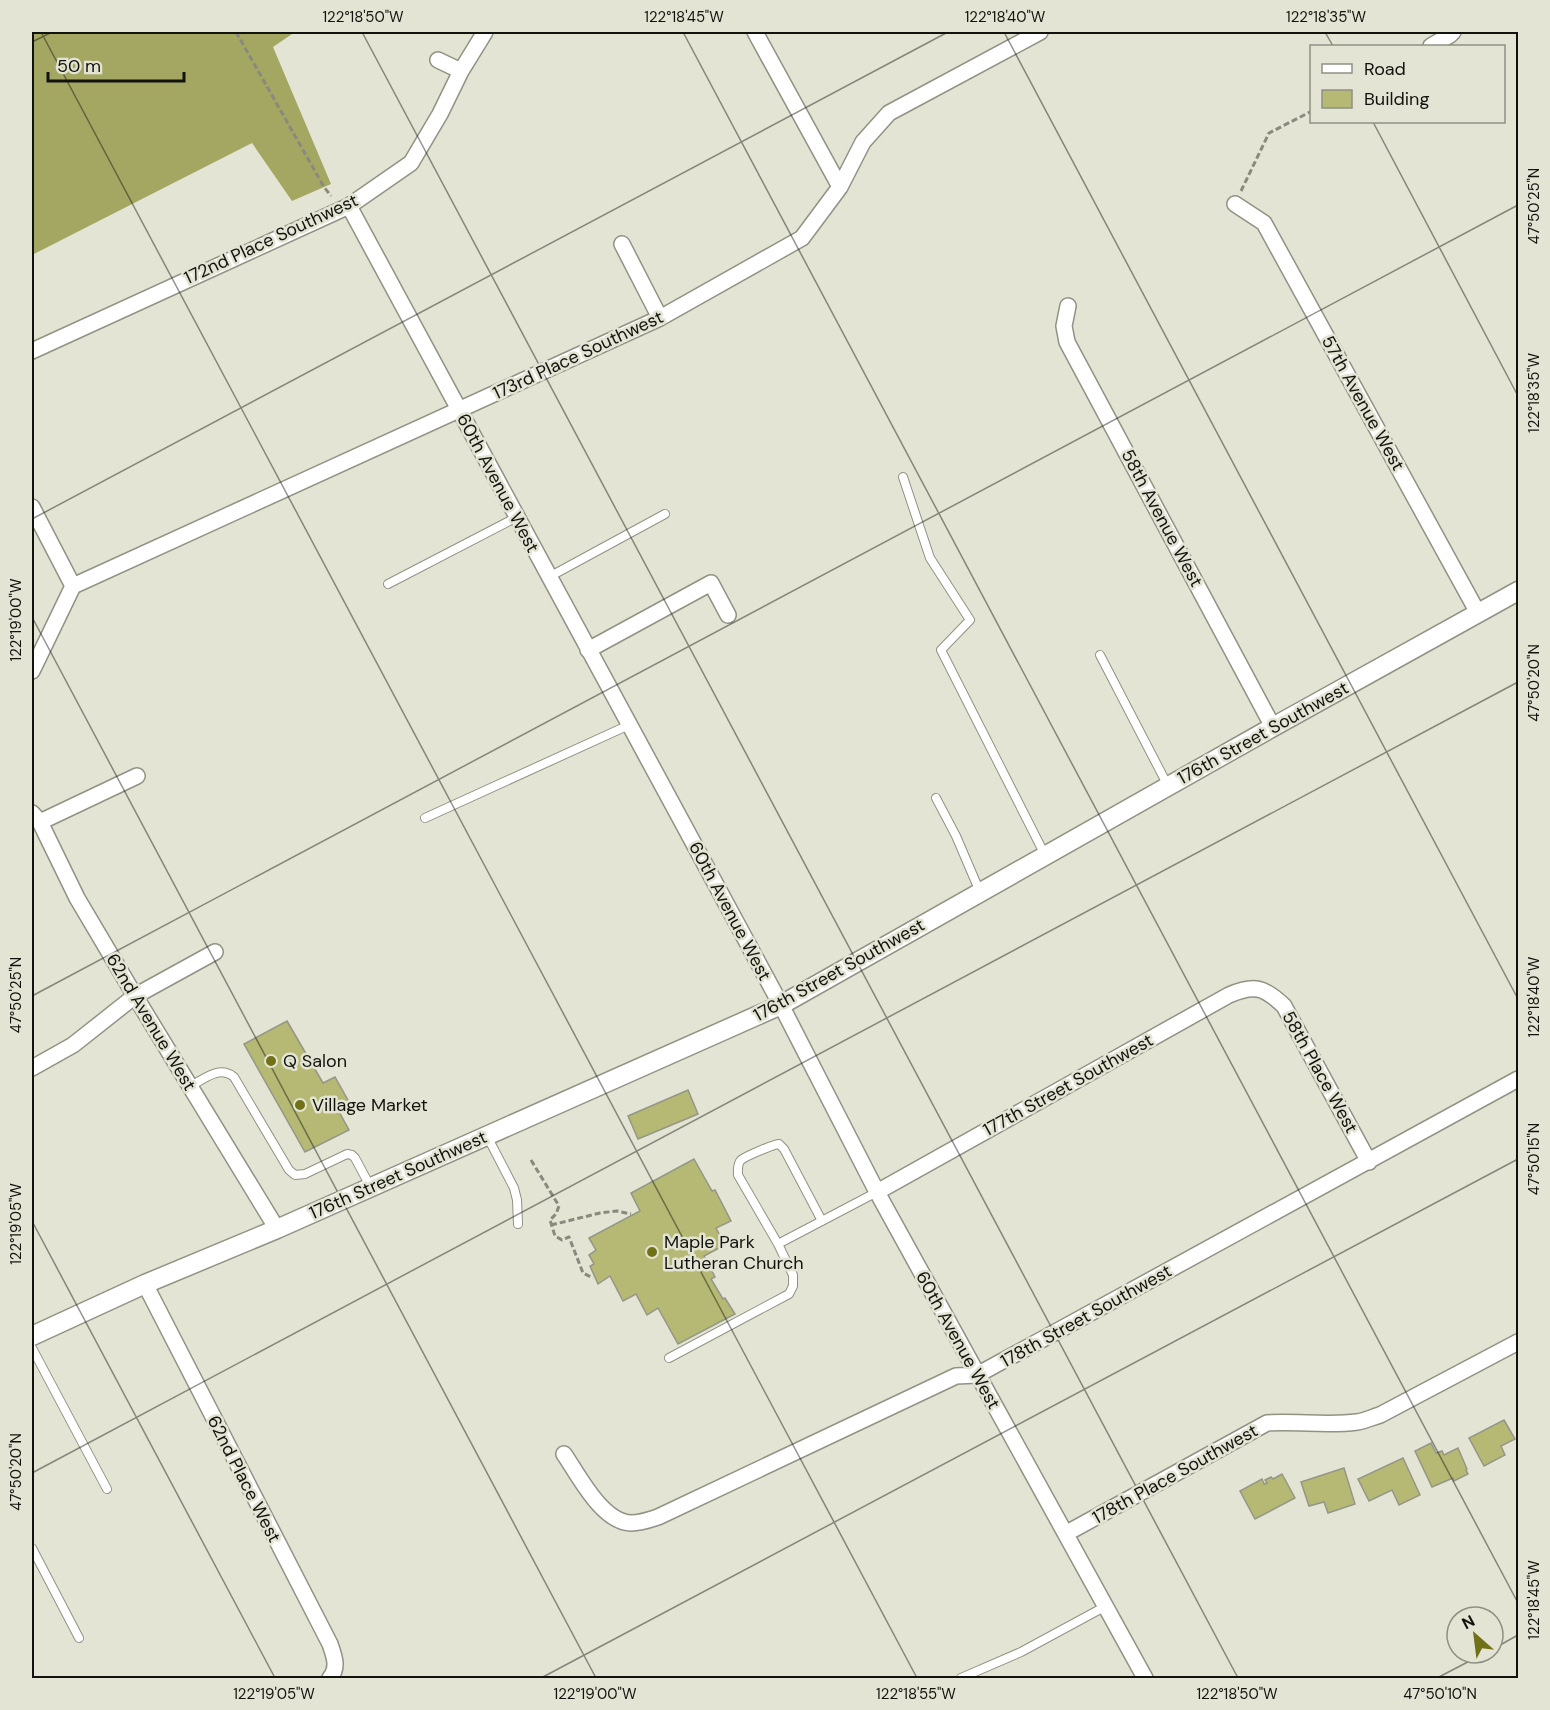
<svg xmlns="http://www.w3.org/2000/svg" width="1550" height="1710" font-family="'DM Sans',sans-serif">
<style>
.forest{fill:#a4a762}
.building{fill:#b5b973;stroke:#959687;stroke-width:1.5}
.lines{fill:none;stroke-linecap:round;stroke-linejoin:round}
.service-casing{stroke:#919283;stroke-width:10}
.minor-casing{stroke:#919283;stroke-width:18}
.tertiary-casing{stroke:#919283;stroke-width:21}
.path{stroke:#898a7e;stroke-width:3;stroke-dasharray:6 3;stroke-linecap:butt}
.service{stroke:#fff;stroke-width:8}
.minor{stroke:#fff;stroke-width:15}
.tertiary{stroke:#fff;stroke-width:18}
.ticks{fill:none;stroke:#12130d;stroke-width:1.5;stroke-opacity:0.45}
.poi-dot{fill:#717218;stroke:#e3e4d4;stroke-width:2}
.labels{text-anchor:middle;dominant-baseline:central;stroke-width:5;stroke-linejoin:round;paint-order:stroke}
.street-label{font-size:18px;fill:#12130d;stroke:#e3e4d4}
.poi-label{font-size:18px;fill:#12130d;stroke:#e3e4d4;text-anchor:start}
.neatline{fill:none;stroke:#12130d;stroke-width:2}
.ticks-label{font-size:15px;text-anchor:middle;fill:#12130d}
</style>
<rect width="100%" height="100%" fill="#e3e4d4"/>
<path class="forest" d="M32,32H295L273,47L331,184L292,201L252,143L32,255Z"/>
<path class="building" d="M287,1021L323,1083L335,1077L349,1102L337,1108L349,1130L305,1152L244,1044Z
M688,1090L698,1114L638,1139L628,1116Z
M694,1159L712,1191L715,1190L731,1221L716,1228L725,1245L704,1256L715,1277L711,1279L723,1299L725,1298L735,1314L678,1344L658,1308L647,1315L636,1294L623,1301L610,1276L598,1284L590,1266L594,1264L589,1255L596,1250L589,1238L640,1211L631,1193Z
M1504,1420L1515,1439L1501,1446L1505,1455L1484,1466L1469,1438Z
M1431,1443L1436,1453L1442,1451L1444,1455L1458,1448L1467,1469L1466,1470L1468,1474L1454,1481L1453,1478L1432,1487L1415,1451Z
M1403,1458L1420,1495L1399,1505L1392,1490L1369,1501L1358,1479Z
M1344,1468L1355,1504L1328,1513L1324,1502L1309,1506L1301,1482Z
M1282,1474L1295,1498L1255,1519L1240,1491L1262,1479L1264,1484L1267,1483L1265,1480L1271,1477L1273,1479Z"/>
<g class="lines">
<g class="service-casing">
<path id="service" d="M903,477L930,558L970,620L941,650L1045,855
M549,577L665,514
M388,584L517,517
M1100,655L1168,786
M936,798L956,836L980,892
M425,818L629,725
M190,1086C205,1079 219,1065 234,1077L289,1170L295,1175L305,1174L347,1154L352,1155L355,1158L370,1186
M487,1136L514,1188L517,1200L518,1224
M778,1244L877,1192
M32,1348L107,1489
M669,1358L789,1294L793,1286V1275L778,1244L738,1175C738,1170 737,1164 741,1160C746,1156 772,1145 779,1144L784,1149L822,1221
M32,1548L79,1638
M961,1678L1021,1652L1106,1606"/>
</g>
<g class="minor-casing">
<path id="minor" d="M755,32L840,187
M1431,46L1450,35L1453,32
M438,60L461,71
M1235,204L1264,223L1478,613
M349,206L781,1005L877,1192L1145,1678
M622,244L660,318
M1068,306L1064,326L1067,342L1273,727
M32,351L349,206L411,163L440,114L461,71L485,32
M32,507L73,586
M588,650L711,583L728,615
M32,671L73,586L660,318L802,238L840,187L863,142L889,113L1040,32
M32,813L40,822L77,898L135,996L277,1229
M40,822L137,776
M32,1068L73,1045L135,996L215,952
M877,1192L1229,995C1254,984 1264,987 1284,1006L1369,1162
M145,1284L330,1644C334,1656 339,1667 330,1678
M564,1454C579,1476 602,1522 631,1523C641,1523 649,1520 658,1517L956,1376L977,1375L1518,1079
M1067,1533L1267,1423C1297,1421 1328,1426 1357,1422C1365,1421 1373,1417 1380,1415L1518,1342"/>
</g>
<g class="tertiary-casing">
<path id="tertiary" d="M32,1336L145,1284L277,1229L781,1005L1273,727L1518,591"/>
</g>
<path class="path" d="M236,32L324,187L331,196
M1241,191L1269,133L1312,111
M531,1160L559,1206L556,1214L550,1220L555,1236L562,1240L569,1237L583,1273L593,1278
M551,1225L600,1213L617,1211L631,1214"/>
<use href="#service" class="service"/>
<use href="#minor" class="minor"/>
<use href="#tertiary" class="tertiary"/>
</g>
<path class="ticks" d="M41,32L917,1678M362,32L1238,1678M683,32L1518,1603M1004,32L1518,999M1325,32L1333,46M32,42L52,32M1373,122L1518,396M32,519L948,32M32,617L596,1678M32,996L1518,205M32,1221L275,1678M32,1473L1518,682M1493,1649L1518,1635M541,1678L1518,1159M1437,1678L1485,1653"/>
<g class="poi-dot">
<circle cx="271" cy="1061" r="6"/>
<circle cx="300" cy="1105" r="6"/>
<circle cx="652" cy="1252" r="6"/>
</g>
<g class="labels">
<g class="street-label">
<text transform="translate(271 239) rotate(-25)">172nd Place Southwest</text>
<text transform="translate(578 355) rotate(-25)">173rd Place Southwest</text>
<text transform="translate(1363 403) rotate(61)">57th Avenue West</text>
<text transform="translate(498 483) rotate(62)">60th Avenue West</text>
<text transform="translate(1162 518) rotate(62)">58th Avenue West</text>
<text transform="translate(1263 733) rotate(-29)">176th Street Southwest</text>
<text transform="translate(730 911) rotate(62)">60th Avenue West</text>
<text transform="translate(839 970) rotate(-29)">176th Street Southwest</text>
<text transform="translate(151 1022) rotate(59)">62nd Avenue West</text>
<text transform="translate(1320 1072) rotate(61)">58th Place West</text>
<text transform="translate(1068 1085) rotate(-29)">177th Street Southwest</text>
<text transform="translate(398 1175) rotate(-24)">176th Street Southwest</text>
<text transform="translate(1086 1316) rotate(-29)">178th Street Southwest</text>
<text transform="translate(958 1340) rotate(61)">60th Avenue West</text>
<text transform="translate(1175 1474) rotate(-29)">178th Place Southwest</text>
<text transform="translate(244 1479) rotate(63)">62nd Place West</text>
</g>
<g class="poi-label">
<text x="283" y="1061">Q Salon</text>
<text x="312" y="1105">Village Market</text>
<text x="664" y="1242">Maple Park<tspan x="664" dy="21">Lutheran Church</tspan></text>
</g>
</g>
<rect width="1550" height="1710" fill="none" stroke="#e3e4d4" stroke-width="66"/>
<rect x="1310" y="45" width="195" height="78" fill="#e3e4d4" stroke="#8f9084" stroke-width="1.5"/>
<rect x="1322" y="64" width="30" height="9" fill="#ffffff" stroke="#8f9084" stroke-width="1.5"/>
<text x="1364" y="75" font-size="18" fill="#12130d">Road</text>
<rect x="1322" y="90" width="30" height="18" fill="#b5b973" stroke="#8f9084" stroke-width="1.5"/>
<text x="1364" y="105" font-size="18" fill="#12130d">Building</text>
<g transform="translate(1475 1635) rotate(332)"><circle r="28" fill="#e3e4d4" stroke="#8f9084" stroke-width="1.5"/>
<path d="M0-4.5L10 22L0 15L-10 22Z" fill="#717218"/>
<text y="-9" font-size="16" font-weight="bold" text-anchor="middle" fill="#12130d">N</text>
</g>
<path d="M48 72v9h136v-9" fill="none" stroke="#12130d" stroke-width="3"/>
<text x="57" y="72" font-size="18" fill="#12130d" stroke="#e3e4d4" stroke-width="4.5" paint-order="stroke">50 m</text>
<rect x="33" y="33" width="1484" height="1644" class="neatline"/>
<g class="ticks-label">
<text x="363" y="22">122°18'50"W</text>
<text x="684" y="22">122°18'45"W</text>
<text x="1005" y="22">122°18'40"W</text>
<text x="1326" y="22">122°18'35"W</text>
<text transform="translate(1534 206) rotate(-90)" y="5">47°50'25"N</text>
<text transform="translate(1534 393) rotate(-90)" y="5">122°18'35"W</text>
<text transform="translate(16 620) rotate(-90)" y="5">122°19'00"W</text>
<text transform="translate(1534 683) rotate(-90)" y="5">47°50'20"N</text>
<text transform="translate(16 995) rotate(-90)" y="5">47°50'25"N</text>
<text transform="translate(1534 997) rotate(-90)" y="5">122°18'40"W</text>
<text transform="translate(1534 1159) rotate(-90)" y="5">47°50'15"N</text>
<text transform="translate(16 1224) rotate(-90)" y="5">122°19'05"W</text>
<text transform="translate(16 1472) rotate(-90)" y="5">47°50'20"N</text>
<text transform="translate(1534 1600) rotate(-90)" y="5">122°18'45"W</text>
<text x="274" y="1699">122°19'05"W</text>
<text x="595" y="1699">122°19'00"W</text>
<text x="916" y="1699">122°18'55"W</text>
<text x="1237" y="1699">122°18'50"W</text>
<text x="1440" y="1699">47°50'10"N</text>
</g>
</svg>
